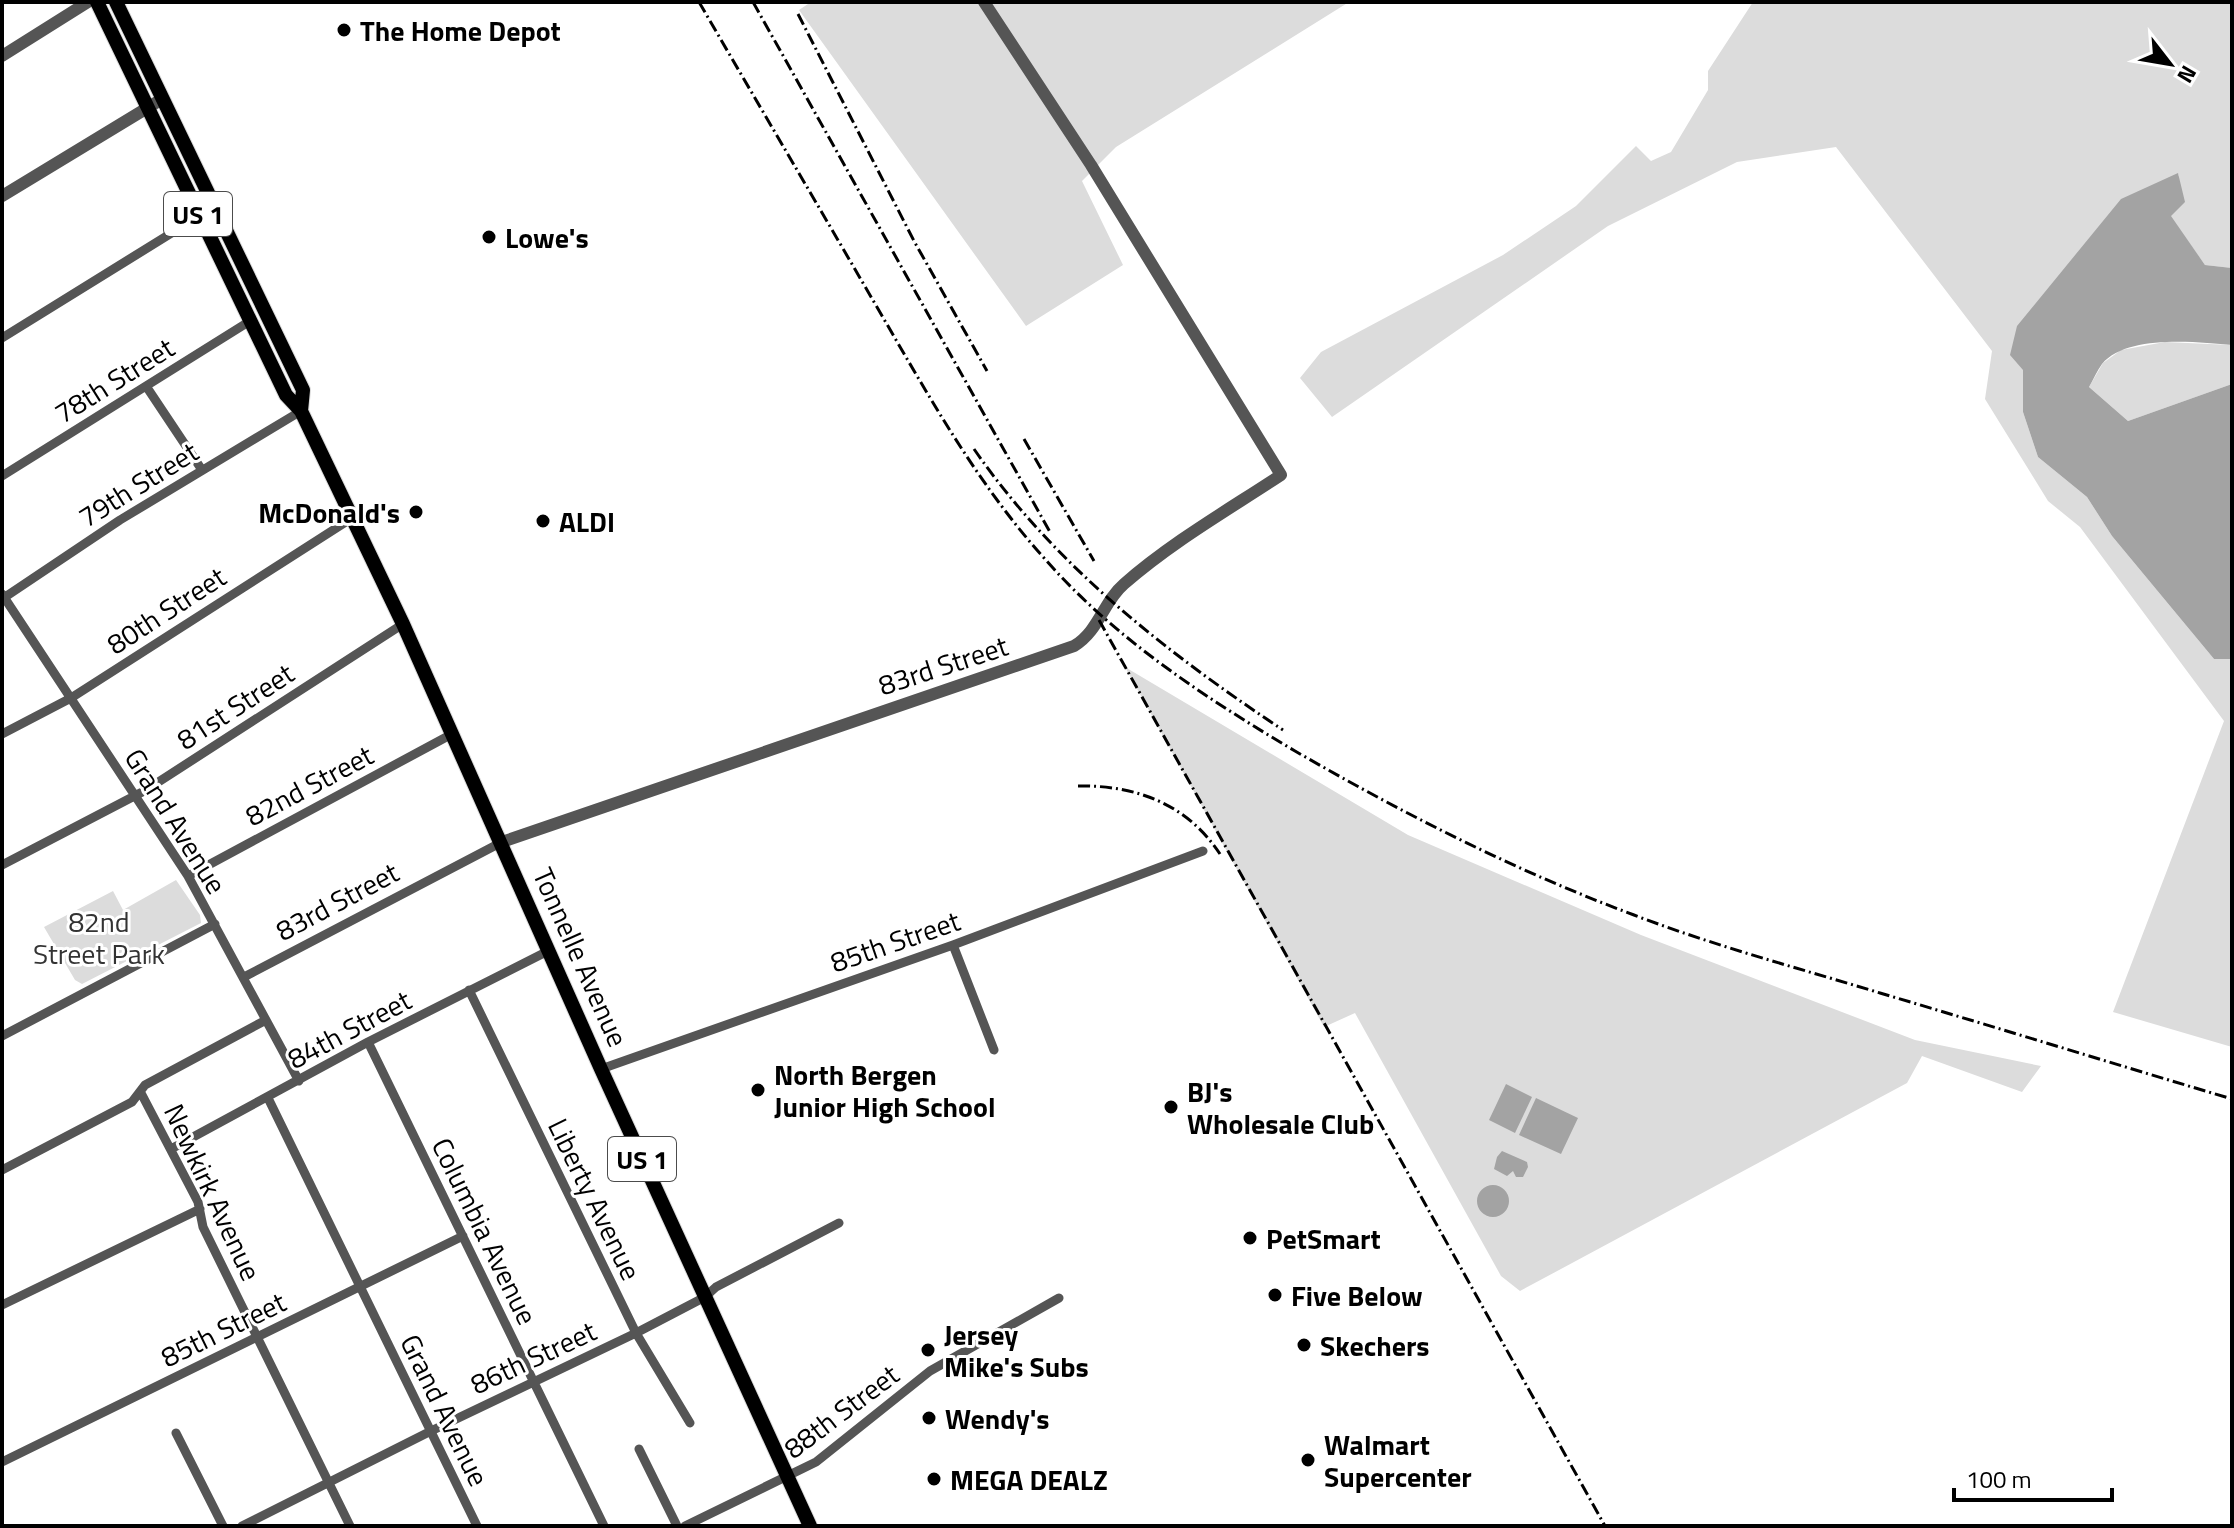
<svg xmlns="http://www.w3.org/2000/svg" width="2234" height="1528" font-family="'Titillium Web',sans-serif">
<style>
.green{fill:#dcdcdc}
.water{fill:#a3a3a3}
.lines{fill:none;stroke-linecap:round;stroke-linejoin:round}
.primary-casing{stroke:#dbdbdb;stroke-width:16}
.minor{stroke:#555;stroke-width:9}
.tertiary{stroke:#555;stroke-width:12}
.primary{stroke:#000;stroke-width:14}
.rail{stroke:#000;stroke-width:3;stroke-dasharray:12 4 2 4;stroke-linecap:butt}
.poi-dot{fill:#000;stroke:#fff;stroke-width:3}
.labels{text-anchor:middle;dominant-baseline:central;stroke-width:6;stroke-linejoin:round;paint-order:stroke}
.shield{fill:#fff;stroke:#4c4c4c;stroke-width:2}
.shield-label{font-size:26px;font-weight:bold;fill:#000}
.poi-label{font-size:28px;font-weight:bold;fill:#000;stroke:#fff;text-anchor:start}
.street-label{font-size:28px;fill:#000;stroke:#fff}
.park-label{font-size:28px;fill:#333;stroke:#fff}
</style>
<rect width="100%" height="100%" fill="#fff"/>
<path class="green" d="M811,2H1349L1116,147L1082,181L1123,265L1026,326L799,10Z
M1753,2H2232V268L2205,265L2170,216L2179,174L2023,370V412L2038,457L2087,497L2112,536L2214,659H2232V1047L2113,1012L2224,721L2080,527L2048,501L1985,399L1992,351L1836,147L1737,162L1608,226L1332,417L1300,378L1321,352L1503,255L1576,206L1636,146L1651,161L1671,152L1708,90V71Z
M2165,342L2232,345V384L2128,421L2089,387L2103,363L2121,350Z
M1125,667L1408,835L1641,935L1915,1040L2041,1066L2022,1092L1922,1056L1907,1083L1520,1291L1501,1276L1355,1013L1324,1027Z
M176,880L200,915L201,923L82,984L75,980L44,927L113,891L123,910Z"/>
<path class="water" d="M2178,173L2185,202L2171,216L2205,265L2232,268V345C2197,342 2127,334 2102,364C2097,371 2093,380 2089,387L2128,421L2232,384V659H2214L2112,536L2087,497L2038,457L2023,412V370L2010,355L2017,326L2121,199Z
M1506,1084L1532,1097L1515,1133L1489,1120Z
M1536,1098L1578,1118L1561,1154L1519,1135Z
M1502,1151L1527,1162L1528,1167L1523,1177H1516L1513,1171L1507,1176L1494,1169L1497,1157Z
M1477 1201a16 16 0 1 1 32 0a16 16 0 1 1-32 0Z"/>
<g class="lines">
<g class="primary-casing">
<path id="primary" d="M97,2L286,395L301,411L403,624L601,1069L810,1526
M116,2L303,390L301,411"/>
</g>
<path class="minor" d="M2,338L199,216
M146,386L202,470
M2,476L250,321
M2,594L188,876L299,1081
M2,599L120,520L301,411
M2,734L71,698L352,518
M2,865L146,790L403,624
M188,876L452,734
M953,945L994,1050
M244,977L502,842
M469,990L636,1333L690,1423
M2,1036L215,924
M368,1042L604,1526
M601,1069L953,945L1203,851
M141,1093L198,1202L203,1227L350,1526
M268,1098L477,1526
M171,1149L368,1042L548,951
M2,1170L132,1102L145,1085L266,1020
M2,1305L200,1209
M176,1433L223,1526
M639,1449L677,1526
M2,1462L463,1236
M242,1526L431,1431L636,1333L705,1297L716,1287L839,1223
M685,1526L816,1462L930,1371L1059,1298"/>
<path class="tertiary" d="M2,56L88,2
M2,196L162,99
M502,842L1074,646C1099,631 1103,602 1124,584C1172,542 1228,510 1281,475L1091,165L984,2"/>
<use href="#primary" class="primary"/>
<path class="rail" d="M699,2C757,102 816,202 874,302C926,391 975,481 1044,558C1114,638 1204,697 1295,751C1404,814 1516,871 1634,915C1715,946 1798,968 1880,993C1998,1028 2115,1064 2232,1099
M753,2L1050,532
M798,14L914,241L987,371
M1024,439L1094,561
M974,449C1054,565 1167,653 1283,730
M1099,620L1605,1526
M1078,786C1136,785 1187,804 1220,854"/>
</g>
<g class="poi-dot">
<circle cx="344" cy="30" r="8"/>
<circle cx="489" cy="237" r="8"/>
<circle cx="416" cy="512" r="8"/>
<circle cx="543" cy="521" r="8"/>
<circle cx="758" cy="1090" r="8"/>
<circle cx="1171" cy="1107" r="8"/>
<circle cx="1250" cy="1238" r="8"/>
<circle cx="1275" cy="1295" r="8"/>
<circle cx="1304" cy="1345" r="8"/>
<circle cx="928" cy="1350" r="8"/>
<circle cx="929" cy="1418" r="8"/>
<circle cx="1308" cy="1460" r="8"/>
<circle cx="934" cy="1479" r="8"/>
</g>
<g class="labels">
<g class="shield">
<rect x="164" y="192" width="68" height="44" rx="6"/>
<rect x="608" y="1137" width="68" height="44" rx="6"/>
</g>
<g class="shield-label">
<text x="198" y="214">US 1</text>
<text x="642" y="1159">US 1</text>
</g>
<g class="poi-label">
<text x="360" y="30">The Home Depot</text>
<text x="505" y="237">Lowe's</text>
<text x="400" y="512" text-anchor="end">McDonald's</text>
<text x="559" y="521">ALDI</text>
<text x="774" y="1074">North Bergen<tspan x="774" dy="32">Junior High School</tspan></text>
<text x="1187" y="1091">BJ's<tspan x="1187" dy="32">Wholesale Club</tspan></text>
<text x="1266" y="1238">PetSmart</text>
<text x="1291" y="1295">Five Below</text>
<text x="944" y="1334">Jersey<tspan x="944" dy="32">Mike's Subs</tspan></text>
<text x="1320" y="1345">Skechers</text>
<text x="945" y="1418">Wendy's</text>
<text x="1324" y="1444">Walmart<tspan x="1324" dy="32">Supercenter</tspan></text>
<text x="950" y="1479">MEGA DEALZ</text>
</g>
<g class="street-label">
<text transform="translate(114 380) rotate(-32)">78th Street</text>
<text transform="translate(138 484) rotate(-32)">79th Street</text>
<text transform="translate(166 610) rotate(-33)">80th Street</text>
<text transform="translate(943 665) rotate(-18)">83rd Street</text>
<text transform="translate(235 706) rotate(-33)">81st Street</text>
<text transform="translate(309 785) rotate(-28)">82nd Street</text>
<text transform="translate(176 821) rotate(58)">Grand Avenue</text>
<text transform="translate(337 901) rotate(-28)">83rd Street</text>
<text transform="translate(895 941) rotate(-19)">85th Street</text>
<text transform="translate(581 957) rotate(66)">Tonnelle Avenue</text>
<text transform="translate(349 1029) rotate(-28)">84th Street</text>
<text transform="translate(213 1192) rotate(65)">Newkirk Avenue</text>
<text transform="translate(595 1199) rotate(64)">Liberty Avenue</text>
<text transform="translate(485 1231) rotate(64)">Columbia Avenue</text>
<text transform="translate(223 1329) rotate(-26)">85th Street</text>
<text transform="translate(533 1357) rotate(-25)">86th Street</text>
<text transform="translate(445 1410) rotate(64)">Grand Avenue</text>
<text transform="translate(841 1411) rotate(-37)">88th Street</text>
</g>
<g class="park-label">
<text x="99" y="921">82nd<tspan x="99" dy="32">Street Park</tspan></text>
</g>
</g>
<rect width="2234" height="1528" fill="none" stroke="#000000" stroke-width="8"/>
<g transform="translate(2170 64) rotate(121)" stroke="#ffffff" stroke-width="6" paint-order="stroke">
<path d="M0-6L14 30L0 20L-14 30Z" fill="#000000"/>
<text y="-12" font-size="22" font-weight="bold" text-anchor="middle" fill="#000000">N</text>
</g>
<path d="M1954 1488v12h158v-12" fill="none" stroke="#000000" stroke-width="4"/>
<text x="1966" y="1488" font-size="24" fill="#000000" stroke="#ffffff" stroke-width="6" paint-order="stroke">100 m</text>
</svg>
